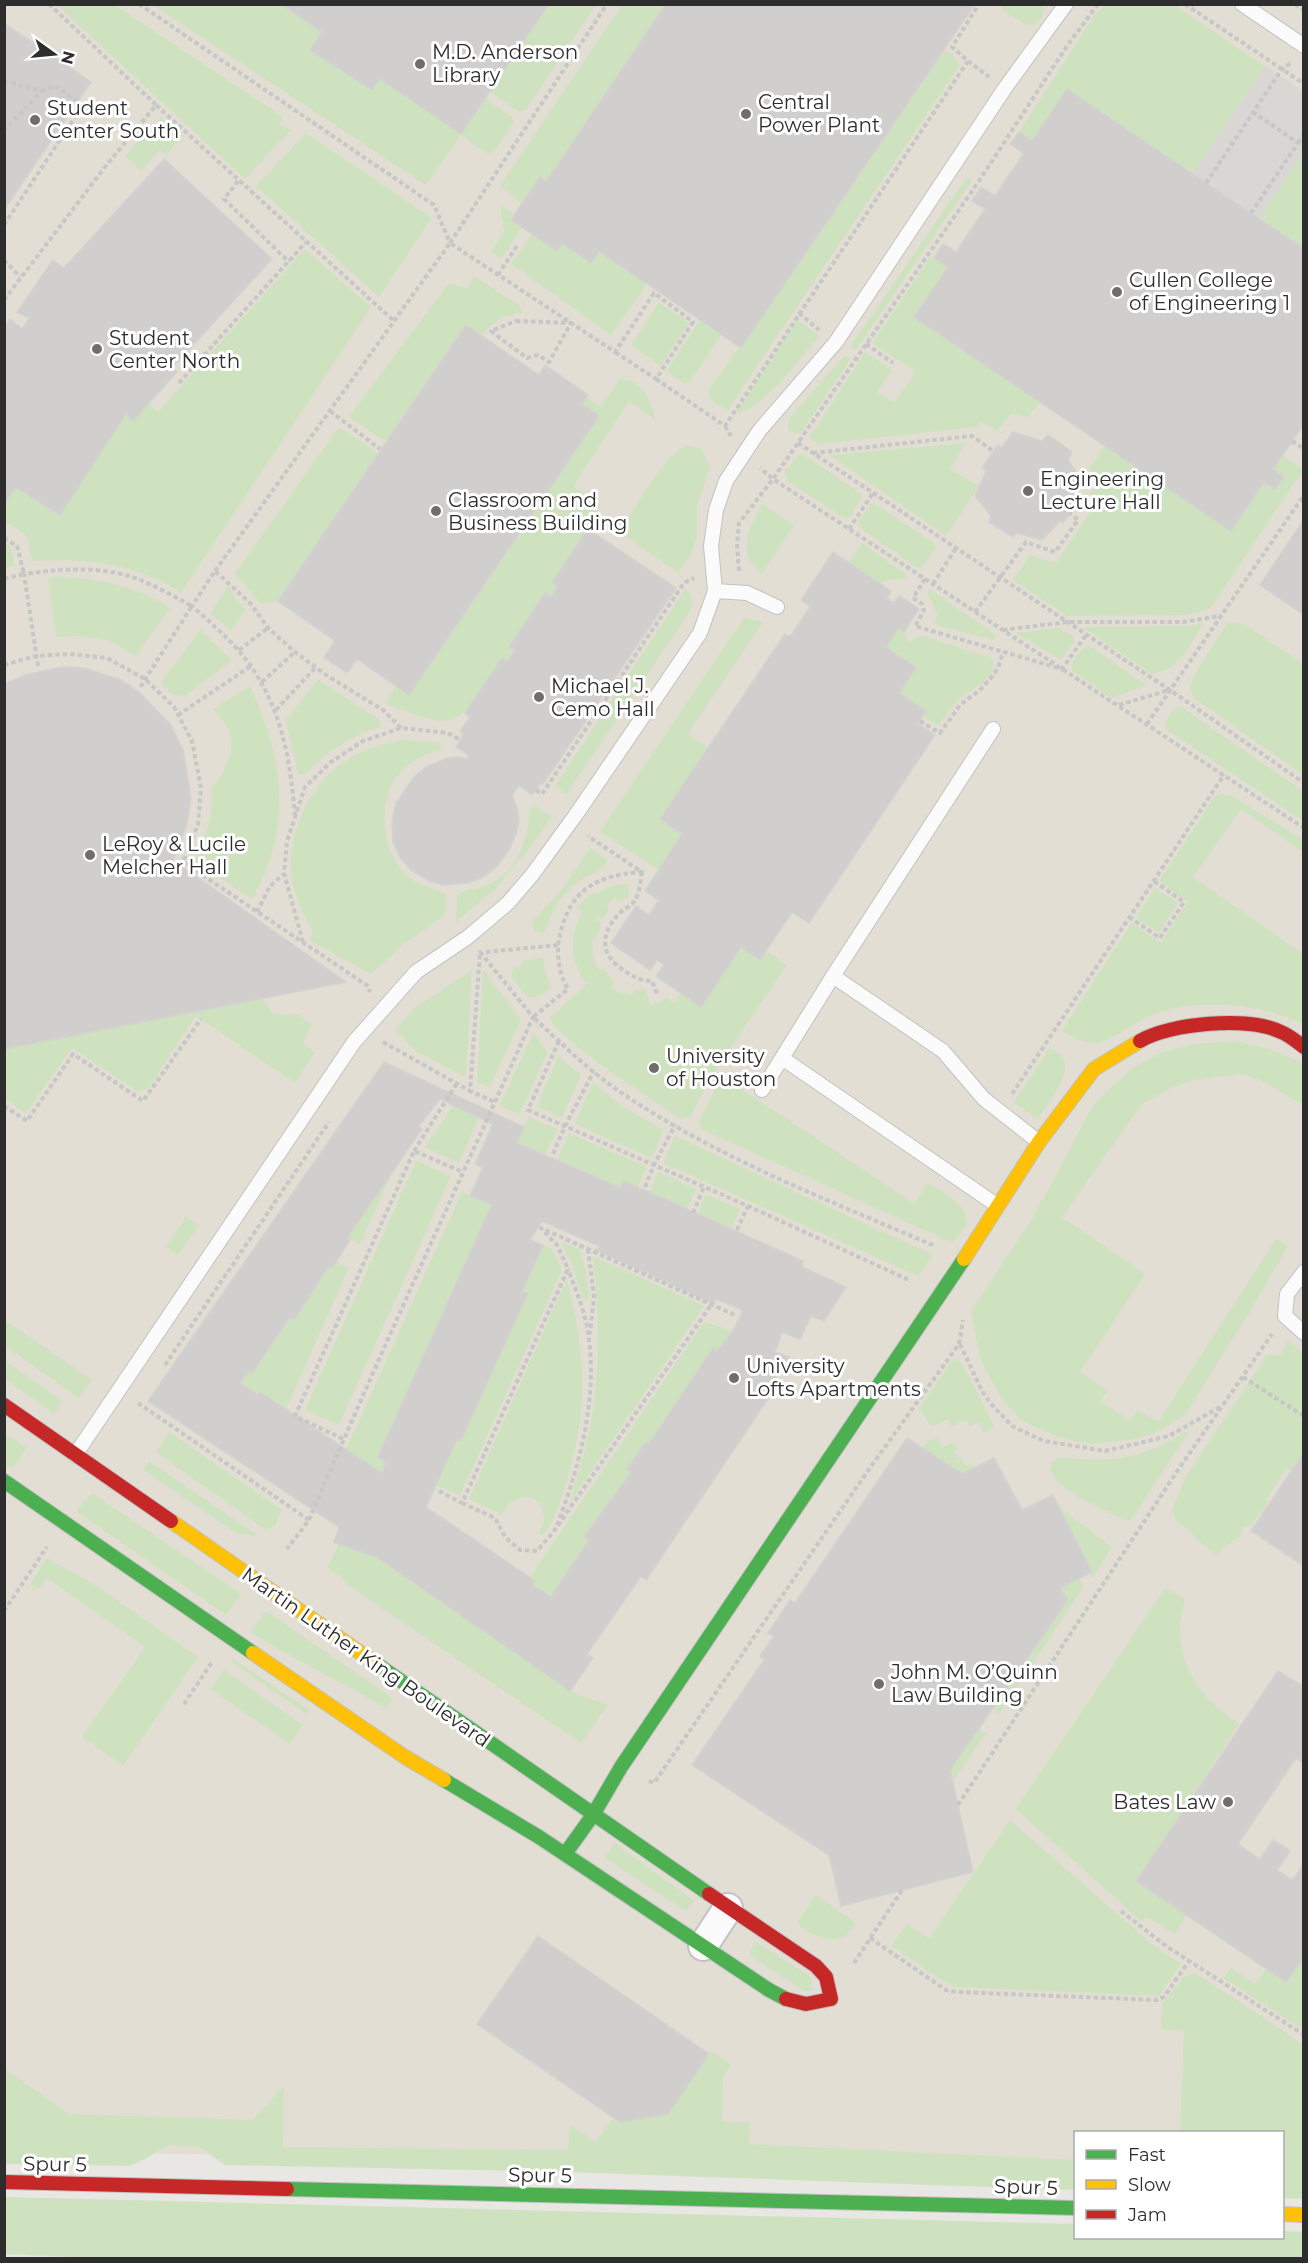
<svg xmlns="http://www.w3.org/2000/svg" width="1308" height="2263" font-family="Montserrat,sans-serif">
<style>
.education{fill:#e3ded3}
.green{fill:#cfe2c0}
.plaza{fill:#d9d7d4}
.building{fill:#d1cfcd;stroke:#d4d2d0;stroke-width:1.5;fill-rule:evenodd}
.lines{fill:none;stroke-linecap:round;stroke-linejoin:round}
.lane-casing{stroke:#c2c2c2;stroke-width:16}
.street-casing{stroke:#c2c2c2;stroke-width:32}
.fast-casing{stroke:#c2c2c2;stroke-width:16}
.slow-casing{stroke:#c2c2c2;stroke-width:16}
.jam-casing{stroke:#c2c2c2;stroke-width:16}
.path{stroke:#c7c7c7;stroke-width:4;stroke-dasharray:4.5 3;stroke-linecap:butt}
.lane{stroke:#fcfbfb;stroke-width:14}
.street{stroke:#fcfbfb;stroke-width:28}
.fast{stroke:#4caf50;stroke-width:14}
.slow{stroke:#ffc107;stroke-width:14}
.jam{stroke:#c62828;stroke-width:14}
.poi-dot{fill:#6f6e6d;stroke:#fff;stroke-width:2}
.labels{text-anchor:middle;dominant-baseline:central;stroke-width:6;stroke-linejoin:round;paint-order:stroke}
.poi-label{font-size:20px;fill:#2d2d2d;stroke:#fff;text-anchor:start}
.street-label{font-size:20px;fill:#2d2d2d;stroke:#fff}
</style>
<rect width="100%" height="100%" fill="#e9e7e4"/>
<path class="education" d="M5,5H1303V2180L1282,2132H1076L1075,2175L5,2150Z"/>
<path class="green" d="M1041,4L1044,10L1042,19L1035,24L1027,25L1001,9L1004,5Z
M57,5H115L283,117L279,124L291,130L245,179Z
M153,5H281L322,32L310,50L380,79L460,134L485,98L512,117L514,122L495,151L490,154L483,151L461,135L426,185Z
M549,5H596L526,110L520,112L490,92Z
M622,5H666L546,182L539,178L522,204L500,186Z
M1106,5H1174L1265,66L1192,174L1032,141L1019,132L1095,14Z
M943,51L952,53L960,65L727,411L711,400L708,391L739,347L741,348Z
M161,117L183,136L166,155L160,149L141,171L125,156Z
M306,133L432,218L379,297L256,186Z
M1303,153V249L1259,219Z
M966,178L973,179L856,350L850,347Z
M500,204L514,214L511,220L523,227L501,259L491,251L504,232Z
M532,234L557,251L562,243L590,263L599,251L647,284L611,335L511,264Z
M305,249L371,307L181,593C139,563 81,558 32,561L27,536L5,521L4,504L16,487L60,515L126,414L149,403L158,412Z
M931,256L948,267L914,317L1040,402L1028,417L1011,414L997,431L981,421L976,427L818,444L809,438L865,352L892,370L877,392L894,403L916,372L872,343Z
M474,276L520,306L522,313C505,314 492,322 482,335L466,325L386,442L349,417L449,283L467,289Z
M659,302L689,323L661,366L631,345Z
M700,320L721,335L691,381L685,384L666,371Z
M798,320L820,336C802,355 762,412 736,413Z
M845,355L851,359L800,434L789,431L788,425L789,419Z
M620,379C640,379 653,400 655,419L629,402L573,486L600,505L588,529L553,583L558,586L510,647L515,650L507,662L501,659C458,724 463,736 385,703L586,397L601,407Z
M339,427L378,453L278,601L261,604L235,573Z
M966,443L950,469L979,486L946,536L829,455Z
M686,445L701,449L710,466L697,507V535L692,553L678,573L620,532C639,503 657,464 686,445Z
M1105,446L1231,531L1264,482L1275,489L1284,477L1273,469L1282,455L1303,470L1211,608L1188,615L1067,616L1013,580L1030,555L1056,563L1098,500L1090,494L1097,484L1089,468Z
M801,453L860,493L862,496L851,517L844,518L787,481L785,471Z
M874,503L934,543L936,549L921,568L916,567L859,527L858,522L871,504Z
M762,504L794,525L762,574C736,552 748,529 762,504Z
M4,543L11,547L15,565L5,568Z
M862,543L906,574L905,579H892L880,583L849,562Z
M48,577C91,577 134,584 170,608L136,656L109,640L76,636L56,637Z
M228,586L245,611L231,630L210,614Z
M685,589C694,596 693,603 689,613L566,795L555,786Z
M930,589L996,635L994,640L935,625L937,613L927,593Z
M744,618L763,622L688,734L708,748L661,819L682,834L659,870L600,832Z
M1204,622C1189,645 1182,669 1152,674L1082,627L1190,626Z
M1227,623H1237L1247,626L1303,664V775L1193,697L1190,687L1193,677Z
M898,628L904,632L909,642L920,635L991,658L994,661C995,681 968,690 956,702C949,709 944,719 938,726L923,716L925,712L899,693L916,668L886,647Z
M1057,628L1074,636L1075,641L1061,660L1015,633Z
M200,630L232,660L185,696L173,695L161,683Z
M1090,646L1146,685L1112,698L1072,671C1071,661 1080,647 1090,646Z
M318,680L371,714L379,719L381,725L378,728C349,736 326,753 305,774H298L286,720Z
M250,686C283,758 294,827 252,899L195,861C206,837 214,816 211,789C226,771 239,746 225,724C222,718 217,714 213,709Z
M1178,706L1183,708L1303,791V821L1166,729C1165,719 1171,712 1178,706Z
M403,740L440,743L441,749C425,754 408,762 398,775C376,802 382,856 409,877C420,886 435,888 447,895L445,915L404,944L371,974L309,940L313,931C304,916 295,897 292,880C285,830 313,775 359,753C373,746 387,743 403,740Z
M1222,794L1233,796L1244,804L1303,839V852L1241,809L1193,877L1303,954V1024C1258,1003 1198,997 1150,1016C1134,1022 1116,1039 1100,1042C1085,1045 1073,1039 1062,1030L1132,923L1161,943L1188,902L1159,881L1215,796Z
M530,807H538L552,817L531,846L494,890L456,922L457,895C464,889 474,890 483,887C517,875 528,840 530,807Z
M590,848L608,860C597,877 597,870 582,879C562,892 552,911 544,933L533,931L532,922L563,888Z
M628,883L629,897L619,901L615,897L606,906L609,910L603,919L598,916L596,920L601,922L597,939H592L593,955L598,970L604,968L614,983L611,987L618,992L632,995L634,990L646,989L650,1005L658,1003L668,997L673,1003L681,993L701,1007L741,947L760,960L766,951L787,965L711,1077L690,1117L681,1119C659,1104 556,1039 550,1018L587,984C569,961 569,937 582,911L576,908L589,895L596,892L597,894L608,887Z
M1155,888L1178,903L1159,933L1136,918Z
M543,957L545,971L552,988C544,992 536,1000 527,997L511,976L513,968L522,966L523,961Z
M483,969L521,1020L490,1087L477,1082Z
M472,970L466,1077L415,1051L395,1029L415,1008Z
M262,999L273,1014L299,1015L312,1025L303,1043L315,1053L295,1083L196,1016L147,1090L137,1091L72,1048L26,1113L5,1099V1049Z
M533,1033L548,1052L519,1115L500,1105Z
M1235,1041L1267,1048L1303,1063V1105L1260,1080L1240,1074L1194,1080L1171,1088L1142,1104L1062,1217L1145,1274L1080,1372L1108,1391L1100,1401L1129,1420L1138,1410L1158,1422L1276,1239L1288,1246L1249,1313L1185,1415L1157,1432L1136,1439L1090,1444L1065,1439L1041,1430L1019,1418L1002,1400L980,1359L971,1311L1035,1214L1093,1105L1131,1069L1165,1051L1196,1044Z
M1049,1048C1053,1050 1058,1052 1061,1055C1076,1070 1047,1105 1038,1119L1014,1103Z
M558,1056L581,1075L562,1118L537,1107Z
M722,1076L914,1203L928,1183C945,1194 966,1202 967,1224L953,1243L701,1129L699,1121Z
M593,1082L620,1105L664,1130L651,1158L575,1124Z
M453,1106L479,1117L459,1163L425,1147Z
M529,1117L558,1129L545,1155L517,1143Z
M569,1133L647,1167L638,1187L624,1181L621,1188L557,1160Z
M675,1136L933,1255L918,1276L663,1163Z
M416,1161L451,1176L339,1425L305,1410Z
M658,1172L696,1189L687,1209L649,1192Z
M392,1173L360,1244L347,1238Z
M462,1192L492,1204L378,1457L386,1462L382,1473L346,1450Z
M706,1195L740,1209L731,1229L697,1214Z
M186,1217L199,1225L178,1255L166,1246Z
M561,1242L580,1249L586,1273L589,1300L582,1298L573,1267Z
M543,1245L552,1249L562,1270L460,1496L436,1485L457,1439L461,1440L528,1294L522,1292Z
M593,1256L704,1306L569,1504C576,1480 584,1456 589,1432C601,1374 599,1315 593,1256Z
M336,1262L349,1268L286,1409L261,1393L258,1395L240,1383L249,1371L253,1373L290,1317L294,1319L329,1266L332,1267Z
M567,1279C586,1354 589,1409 566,1484C560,1502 556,1520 543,1535L538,1533C558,1509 523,1476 502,1515L469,1499Z
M5,1320L92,1380L79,1398L5,1346Z
M704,1322L733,1331L717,1351L713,1348L649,1444L645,1442L628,1468L632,1471L584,1537L589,1540L551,1597L532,1585L535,1581L530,1577Z
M1288,1341L1303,1352V1453L1292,1471L1286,1469L1266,1500L1269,1501L1252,1524L1242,1529L1240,1538L1235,1539L1215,1555L1175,1519L1172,1509L1186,1476L1267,1355H1280Z
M955,1359L962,1363L995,1427L984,1433L978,1422L970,1426L966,1419L952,1427L948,1419L931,1427L919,1408L952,1360Z
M5,1361L63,1401L54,1414L5,1379Z
M1190,1430L1130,1521C1108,1513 1060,1492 1050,1471L1052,1462L1060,1457C1116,1464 1141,1458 1190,1430Z
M169,1432L282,1510L275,1525L266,1530L156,1452Z
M4,1433L27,1448L12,1469L5,1464Z
M936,1437L942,1448L953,1442L958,1449L954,1451L957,1458L961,1456L966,1466L972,1463L975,1468L962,1474L922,1448L926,1442Z
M149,1461L258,1536L236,1533L143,1470Z
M92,1493L241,1594L226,1615L76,1511Z
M1059,1507L1112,1547L1092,1579L1089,1573L1092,1571Z
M339,1544L377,1557L570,1691L608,1705L581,1743L346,1584L341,1577L327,1567Z
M47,1558L97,1586L198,1657L123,1766L82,1737L145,1647L47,1578L38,1589L30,1584Z
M1079,1578L1083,1588L999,1714L993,1708L1068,1600L1060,1588Z
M1165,1588L1185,1599C1183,1610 1179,1622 1180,1632C1182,1673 1205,1702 1239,1724L1138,1878L1187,1914L1175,1934L1147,1917L1141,1921L1016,1809Z
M266,1611L393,1698L387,1708L278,1649L250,1632Z
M232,1658L309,1710L308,1715L230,1661Z
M224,1670L303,1725L289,1744L211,1689Z
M979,1728L986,1733L953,1781L950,1770Z
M1010,1820L1148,1941L1181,1964L1159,1996L954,1987L923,1969L918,1963L891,1946L907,1923L929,1939Z
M615,1843L694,1901L687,1910L682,1909L605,1858Z
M815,1896L819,1897L854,1922L855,1926C837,1948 820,1939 799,1926L798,1921Z
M756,1942L811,1977L812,1990L804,1991L751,1956L750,1951Z
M1303,1954V2030L1223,1978L1231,1968L1255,1984L1267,1968Z
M1194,1972L1303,2044V2199L1283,2198L1282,2132H1180L1184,2031L1161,2029L1162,2003L1184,1977Z
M711,2051L731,2065L723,2078L722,2121L750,2123L749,2144L1075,2160V2190L566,2172L225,2165L200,2147L169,2145L149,2157L130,2166L5,2164L4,2068L69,2114L253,2120L284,2086L283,2147L568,2150L570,2125L596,2142L613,2118L671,2108Z
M4,2197L1075,2224L1076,2238H1282L1283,2231L1303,2232L1304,2258H90L5,2254Z"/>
<path class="plaza" d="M1265,66L1303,91V153L1259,219L1192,174Z"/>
<path class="building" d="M281,4H549L461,134L380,79L372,90L310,50L322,32Z
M666,4H975L741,348L599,251L591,263L562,243L557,251L511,220L540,177L546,182Z
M4,23L91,82L4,209Z
M4,24L91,82L4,209Z
M4,24L91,82L4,210Z
M1067,89L1304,249V424L1273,469L1284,477L1275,489L1264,482L1231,531L914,317L948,267L934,258L943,244L956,252L985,209L972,201L981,187L995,196L1024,153L1010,144L1019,132L1032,141Z
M164,159L272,259L172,368L177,372L133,421L126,414L60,515L16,487L4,504V327L10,319L22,329L29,318L17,312L53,260L64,268Z
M466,325L539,375L545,365L588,395L582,404L599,416L409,695L357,659L347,673L324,657L335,641L278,601Z
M1013,432L1042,441L1048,435L1072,452L1068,460L1082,480L1075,499L1078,502L1063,523L1060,521L1042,540L1016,533L1013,537L989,522L991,516L975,496L986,471L982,468L998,445L1001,448Z
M1304,519V615L1260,585Z
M588,529L676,588L543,784L541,783L532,795L519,785L512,795L517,807L519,821L516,834L509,850L497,866L485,876L469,883L442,885L427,880L411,870L400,857L393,842L392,821L396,803L413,778L426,767L448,758L458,757L467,759L468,755L456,747L464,734L460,731L470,717L465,713L502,658L507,662L515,650L509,647L545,593L551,597L558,586L552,583Z
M833,552L891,591L887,598L894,603L899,595L919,609L904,632L898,628L886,647L916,668L899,693L926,711L918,724L935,735L809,923L792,912L760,960L741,947L701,1007L656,976L664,965L657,960L650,970L611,943L636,906L649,915L659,900L645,891L682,834L660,819L785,634L790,637L810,607L801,600Z
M63,667L84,668L121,680L138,691L170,724L183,750L191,797L187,824L173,860L346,982L4,1049V684L28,674Z
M384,1062L524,1127L517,1143L621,1188L623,1181L649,1192L803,1261L802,1267L846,1287L824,1321L811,1316L800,1339L782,1332L775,1352L789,1357L769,1387L774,1390L646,1580L641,1576L587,1654L593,1658L570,1691L377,1557L334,1542L339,1527L148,1401ZM440,1099L493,1124L475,1164L483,1167L470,1196L492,1204L378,1457L386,1462L382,1473L260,1392L258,1395L240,1383L249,1371L252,1373L290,1317L294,1320L329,1266L332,1267L336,1262L350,1240L347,1238L422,1129L418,1127ZM542,1221L599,1246L596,1250L714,1304L715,1299L743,1310L733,1331L717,1351L713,1348L649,1444L646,1442L627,1469L632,1471L584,1537L589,1540L551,1597L532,1585L535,1581L426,1507L457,1439L461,1440L528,1293L522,1292L543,1245L530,1240Z
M907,1438L962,1474L994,1458L1022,1510L1053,1495L1092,1572L1060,1588L1068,1600L950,1770L973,1872L841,1906L829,1855L692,1765L764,1660L760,1656L774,1636L768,1633L790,1600L795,1603Z
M1304,1452V1566L1251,1531Z
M1278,1671L1304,1687V1764L1296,1758L1238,1844L1260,1859L1273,1840L1290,1851L1277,1870L1292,1880L1304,1864V1957L1286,1982L1136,1881Z
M538,1936L709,2054L668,2114L620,2122L477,2024Z"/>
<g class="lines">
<g class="lane-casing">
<path id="lane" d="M1242,4L1304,46
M715,591L747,593L777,607
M833,976L943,1051L984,1099L1039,1142
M782,1058L998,1206
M762,1090L833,976L993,729
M1304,1272L1287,1294L1285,1316L1304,1333
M75,1455L354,1042L416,972L468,937L508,903L532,875L575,816L700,633L715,591L711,546L716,510L726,481L759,431L836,342L1005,88L1066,4"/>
</g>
<g class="street-casing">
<path id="street" d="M703,1946L728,1908"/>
</g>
<g class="fast-casing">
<path id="fast" d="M4,1481L253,1653
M378,1665L709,1894
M444,1780L539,1837L769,1990L786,1999
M565,1854L593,1815L621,1767L964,1259
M287,2189L1076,2208"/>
</g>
<g class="slow-casing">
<path id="slow" d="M964,1259L1039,1142L1094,1069L1140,1041
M171,1521L378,1665
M253,1653L405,1757L444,1780
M1282,2214L1304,2215"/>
</g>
<g class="jam-casing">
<path id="jam" d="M1140,1041C1170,1023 1249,1016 1281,1032C1289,1035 1297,1042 1304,1047
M4,1405L171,1521
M709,1894L816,1966L826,1977L831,1999L806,2004L786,1999
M4,2182L287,2189"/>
</g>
<path class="path" d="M49,4L156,105
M139,4L434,205L450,243
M1098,4L1067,46L979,181L773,479L1304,828
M1185,4L1304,84
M1295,4L1304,10
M968,61L989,77
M4,81L42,91L4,130
M1298,143L1304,135
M238,181L224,199L289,262
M1206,183L1282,69L1292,62
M1251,213L1298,143L1253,112
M4,225L83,105L55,86L42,91
M450,243L607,4
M4,260L20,277
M498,275L518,244
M4,300L105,167L156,105L394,321
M799,313L819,330
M516,321L571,323L549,362L538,355L527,358L491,331Z
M866,344L893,363
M656,379L725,426L968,61L952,47L979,4
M179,383L306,242
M330,411L380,449
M725,426L731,436
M1292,441L1304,449
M798,443L1170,690L1304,783
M813,453L972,436L993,451
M849,529L873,493
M4,538L17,546L24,574L4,579
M215,571L450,243L615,352L654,293L693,322L656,379L615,352
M739,571L737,544L739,523L773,479L760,468
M925,579L913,598L922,604L924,611L915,626L1062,669L1086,635
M933,584L956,548
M975,612L1026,542L1055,552L1078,520L1070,513
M1003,630L1067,622H1183L1220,616
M239,650L268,628
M4,665L36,656L70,654L107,658L145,679L174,707L192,741L201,788L198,824L183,862L368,986L370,992
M38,666L24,574C53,570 82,567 111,572C140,576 167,593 192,606L139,689
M262,682L295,652
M1119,705L1169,690
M276,710L316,667
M178,715L251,666
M920,721L940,733L960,705L981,689L990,679L998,668L1003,652
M1147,724L1304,495
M536,790L542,794L684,583L694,578
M295,816C290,755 280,699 239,651C225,635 208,620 192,606L215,571L250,603L268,628L295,652L326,675L383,710L401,728
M642,872C640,882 640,895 633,903C630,907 625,908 622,911C604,928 597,949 618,966C628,974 639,981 652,981L658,996
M257,912L270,886L284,874
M1129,917L1160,938L1184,902L1154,881
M303,942L284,873L287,841L305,787L331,762L363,741L401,728L448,733L460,740
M558,945C567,893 590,876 642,872L588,836
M486,952L558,945C558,962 559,974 568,989L533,1017C561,1043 588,1070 619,1091C713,1156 830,1201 935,1246
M559,1041L528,1110L748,1206L911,1281
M383,1042L470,1091
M1012,1094L1224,775
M4,1106L27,1121L73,1054L143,1101L201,1019
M414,1151L457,1083
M553,1154L565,1126L594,1071
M645,1187L654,1165L675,1125
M693,1213L704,1187
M737,1230L748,1206
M588,1249L594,1296L590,1334
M960,1344L982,1391L992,1405L1012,1426L1044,1441L1105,1451L1169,1436L1220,1407
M165,1365L329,1122
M1243,1377L1304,1416
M138,1403L309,1520L287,1549
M343,1439L295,1416L414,1151L463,1172
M439,1491L462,1503L568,1269L557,1245L541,1228L735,1315
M462,1503L495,1518L505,1537L520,1550L537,1551L554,1531L711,1305
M309,1520C381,1351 458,1185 533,1017L480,952L470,1091L495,1102
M557,1525C579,1468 597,1401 589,1340C587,1316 576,1291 568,1269
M4,1611L47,1547
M184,1704L212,1662
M649,1781L654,1783L867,1472L959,1344L963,1320
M958,1805L1178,1470L1272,1334
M1121,1911L1166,1946L1304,2035
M870,1938L946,1990L957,1992L1157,2000L1164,1997L1189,1961
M854,1963L902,1890"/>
<use href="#lane" class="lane"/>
<use href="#street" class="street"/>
<use href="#fast" class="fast"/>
<use href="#slow" class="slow"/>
<use href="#jam" class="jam"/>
</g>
<g class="poi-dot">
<circle cx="420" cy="64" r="6"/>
<circle cx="746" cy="114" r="6"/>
<circle cx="35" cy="120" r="6"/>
<circle cx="1117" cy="292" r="6"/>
<circle cx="97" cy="349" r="6"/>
<circle cx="1028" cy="491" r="6"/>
<circle cx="436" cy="511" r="6"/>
<circle cx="539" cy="697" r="6"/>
<circle cx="90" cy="855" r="6"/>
<circle cx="654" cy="1068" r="6"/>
<circle cx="734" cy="1378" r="6"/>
<circle cx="879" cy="1684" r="6"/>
<circle cx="1228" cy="1802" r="6"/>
</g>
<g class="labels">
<g class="poi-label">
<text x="432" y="52">M.D. Anderson<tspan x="432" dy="23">Library</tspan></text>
<text x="758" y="102">Central<tspan x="758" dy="23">Power Plant</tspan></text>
<text x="47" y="108">Student<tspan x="47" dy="23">Center South</tspan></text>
<text x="1129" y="280">Cullen College<tspan x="1129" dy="23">of Engineering 1</tspan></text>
<text x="109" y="338">Student<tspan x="109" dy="23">Center North</tspan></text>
<text x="1040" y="479">Engineering<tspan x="1040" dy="23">Lecture Hall</tspan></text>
<text x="448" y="500">Classroom and<tspan x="448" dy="23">Business Building</tspan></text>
<text x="551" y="686">Michael J.<tspan x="551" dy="23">Cemo Hall</tspan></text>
<text x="102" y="844">LeRoy &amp; Lucile<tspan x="102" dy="23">Melcher Hall</tspan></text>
<text x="666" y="1056">University<tspan x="666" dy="23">of Houston</tspan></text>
<text x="746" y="1366">University<tspan x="746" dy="23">Lofts Apartments</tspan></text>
<text x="891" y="1672">John M. O’Quinn<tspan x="891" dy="23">Law Building</tspan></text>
<text x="1216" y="1802" text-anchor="end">Bates Law</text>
</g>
<g class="street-label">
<text transform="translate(366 1657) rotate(35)">Martin Luther King Boulevard</text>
<text transform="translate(55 2164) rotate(1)">Spur 5</text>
<text transform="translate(540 2175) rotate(1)">Spur 5</text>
<text transform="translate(1026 2187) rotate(2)">Spur 5</text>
</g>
</g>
<rect width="1308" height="2263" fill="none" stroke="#2d2d2d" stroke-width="12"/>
<rect x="1074" y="2131" width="210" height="108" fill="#ffffff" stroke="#ababab" stroke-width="1.5"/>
<rect x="1086" y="2150" width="30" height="9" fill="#4caf50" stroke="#ababab" stroke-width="1.5"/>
<text x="1128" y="2161" font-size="18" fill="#2d2d2d">Fast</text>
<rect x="1086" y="2180" width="30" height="9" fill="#ffc107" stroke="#ababab" stroke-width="1.5"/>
<text x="1128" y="2191" font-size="18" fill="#2d2d2d">Slow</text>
<rect x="1086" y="2210" width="30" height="9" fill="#c62828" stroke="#ababab" stroke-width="1.5"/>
<text x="1128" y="2221" font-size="18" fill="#2d2d2d">Jam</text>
<g transform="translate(54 54) rotate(105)" stroke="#ffffff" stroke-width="4.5" paint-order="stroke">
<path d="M0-4.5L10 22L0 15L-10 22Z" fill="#2d2d2d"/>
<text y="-9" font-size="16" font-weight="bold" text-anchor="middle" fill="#2d2d2d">N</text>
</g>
</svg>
